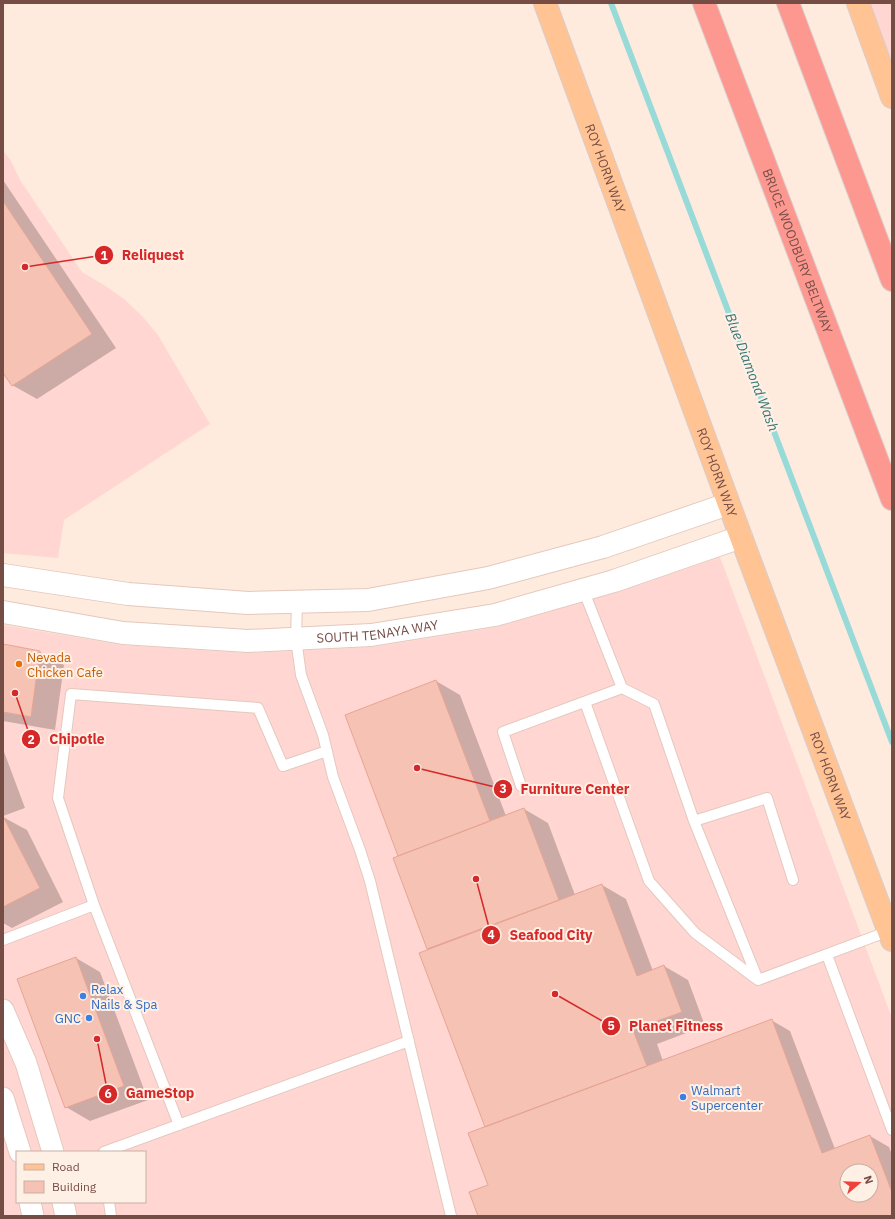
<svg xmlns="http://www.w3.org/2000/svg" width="895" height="1219" font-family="'IBM Plex Sans',sans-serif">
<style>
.commercial{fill:#ffd6d1;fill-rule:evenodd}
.shadow{fill:#0003;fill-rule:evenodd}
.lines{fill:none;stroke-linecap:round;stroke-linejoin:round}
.stream{stroke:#98dad8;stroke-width:6}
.building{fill:#f5c2b4;stroke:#e8a493;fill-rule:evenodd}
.service-casing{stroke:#e4c8bd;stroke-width:12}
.minor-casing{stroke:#e4c8bd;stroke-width:23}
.tertiary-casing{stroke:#e4c8bd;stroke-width:24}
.primary-casing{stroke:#d8cdcb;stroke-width:24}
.motorway-casing{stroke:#d8cdcb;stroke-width:24}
.service{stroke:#fff;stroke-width:10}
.minor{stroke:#fff;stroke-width:21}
.tertiary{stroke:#fff;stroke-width:22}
.primary{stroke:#ffc394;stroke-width:22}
.motorway{stroke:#fd9890;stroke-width:22}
.food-dot{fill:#e8710a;stroke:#fff0e6;stroke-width:1.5}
.shop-dot{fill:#3f7fe0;stroke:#fff0e6;stroke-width:1.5}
.labels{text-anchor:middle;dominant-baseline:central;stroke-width:4;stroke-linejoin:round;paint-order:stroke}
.street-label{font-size:13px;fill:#754d45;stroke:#fff0e6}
.food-label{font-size:13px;fill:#c56008;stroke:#fff0e6;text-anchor:start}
.shop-label{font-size:13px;fill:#366cbe;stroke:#fff0e6;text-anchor:start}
.water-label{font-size:14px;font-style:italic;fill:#357574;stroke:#fff0e6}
.leader{fill:none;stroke:#d62828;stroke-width:1.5}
.callout-dot{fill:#d62828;stroke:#fff0e6;stroke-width:1.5}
.mark-label{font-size:12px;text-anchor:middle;font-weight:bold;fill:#fff}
.callout-label{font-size:14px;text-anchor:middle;font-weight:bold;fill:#d62828;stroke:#fff0e6;stroke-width:4;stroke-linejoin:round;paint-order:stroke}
</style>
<rect width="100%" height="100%" fill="#feebde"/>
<path class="commercial" d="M861,3H892V94Z
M3,150L11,161L20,180L82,272L104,285L124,299L142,316L158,335L210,424L64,520L58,558L3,553Z
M720,557L892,1018V1216H3V625L122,645L247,653L373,647L497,627L618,592ZM17,1152H145V1202H17ZM847,1171H871V1195H847Z"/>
<path class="shadow" d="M3,180L116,348L37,399L12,385L3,371Z
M3,645L40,652L64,665L55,730L3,721Z
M436,681L460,695L506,816L524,809L548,823L575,895L602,885L626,899L653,971L664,966L688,980L705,1026L657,1044L663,1061L771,1020L790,1031L835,1149L870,1136L889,1147L892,1155V1216H479L489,1186L487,1127L429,950L394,858L399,857L346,715ZM847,1171H871V1195H847Z
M3,749L25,808L3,816Z
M3,817L27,830L63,902L12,928L3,923Z
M76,958L100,972L148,1100L90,1121L66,1107Z"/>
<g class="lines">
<path class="stream" d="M611,3L892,742"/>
</g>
<path class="building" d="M3,201L92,334L12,386L3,373Z
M3,644L40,651L31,717L3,712Z
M436,680L490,821L398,856L345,715Z
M524,808L559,900L427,949L393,858Z
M3,816L40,888L3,907Z
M602,884L637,976L664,965L682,1012L633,1030L647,1066L485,1127L419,953Z
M76,957L124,1086L65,1108L17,979Z
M772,1019L822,1153L870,1135L892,1192V1216H478L469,1192L488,1185L468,1133ZM847,1171H871V1195H847Z"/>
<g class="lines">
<g class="service-casing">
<path id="service" d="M583,589L622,688L654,704L694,821L758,980
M297,602L296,639L301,675L323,735L333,777L360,850L370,881L451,1216
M585,702L649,881L695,933L758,980
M521,786L503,732L622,688
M694,821L767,798L793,880
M94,905L179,1125
M3,940L94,905L58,798L71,694L258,708L283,766L327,751
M827,955L892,1130
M758,980L889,931
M104,1152L409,1041
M109,1202L111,1216"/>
</g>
<g class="minor-casing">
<path id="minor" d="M3,1010L26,1063L53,1152
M3,1098L20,1152
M30,1202L33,1216
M63,1202L66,1216"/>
</g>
<g class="tertiary-casing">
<g id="tertiary">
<path d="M3,575L128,594L248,603L368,600L488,578L603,547L728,504"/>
<path id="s1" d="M3,612L123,633L248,641L371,635L495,615L614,581L741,537"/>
</g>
</g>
<g class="primary-casing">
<g id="primary">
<path id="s2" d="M545,3L741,537L892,940"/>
<path d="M858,3L892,97"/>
</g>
</g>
<g class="motorway-casing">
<g id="motorway">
<path id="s3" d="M704,3L892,499"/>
<path d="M788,3L892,280"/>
</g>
</g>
<use href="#service" class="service"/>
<use href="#minor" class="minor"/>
<use href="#tertiary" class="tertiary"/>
<use href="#primary" class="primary"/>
<use href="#motorway" class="motorway"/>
</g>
<circle class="food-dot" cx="19" cy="664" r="4"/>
<g class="shop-dot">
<circle cx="83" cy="996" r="4"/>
<circle cx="89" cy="1018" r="4"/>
<circle cx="683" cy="1097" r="4"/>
</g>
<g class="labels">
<g class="street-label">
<text stroke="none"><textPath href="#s2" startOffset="176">ROY HORN WAY</textPath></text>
<text stroke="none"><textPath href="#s3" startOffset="265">BRUCE WOODBURY BELTWAY</textPath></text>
<text stroke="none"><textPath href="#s2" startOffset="500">ROY HORN WAY</textPath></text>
<text stroke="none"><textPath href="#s1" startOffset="377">SOUTH TENAYA WAY</textPath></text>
<text stroke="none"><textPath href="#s2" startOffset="824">ROY HORN WAY</textPath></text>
</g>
<g class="food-label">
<text x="27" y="657">Nevada<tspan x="27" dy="15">Chicken Cafe</tspan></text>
</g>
<g class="shop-label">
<text x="91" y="989">Relax<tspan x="91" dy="15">Nails &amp; Spa</tspan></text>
<text x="81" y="1018" text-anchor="end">GNC</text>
<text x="691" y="1090">Walmart<tspan x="691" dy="15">Supercenter</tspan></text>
</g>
<g class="water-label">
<text transform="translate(752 372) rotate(69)">Blue Diamond Wash</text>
</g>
</g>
<path class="leader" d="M25 267L104 255M15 693L31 739M417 768L503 789M476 879L491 935M555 994L611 1026M97 1039L108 1094"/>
<g class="callout-dot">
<circle cx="25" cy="267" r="4"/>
<circle cx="15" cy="693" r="4"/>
<circle cx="417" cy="768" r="4"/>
<circle cx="476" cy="879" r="4"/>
<circle cx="555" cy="994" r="4"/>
<circle cx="97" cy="1039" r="4"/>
<circle cx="104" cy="255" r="10"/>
<circle cx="31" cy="739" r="10"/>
<circle cx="503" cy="789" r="10"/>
<circle cx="491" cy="935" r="10"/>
<circle cx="611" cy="1026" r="10"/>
<circle cx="108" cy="1094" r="10"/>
</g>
<g class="mark-label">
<text x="104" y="260">1</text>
<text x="31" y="744">2</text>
<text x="503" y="793">3</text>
<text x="491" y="939">4</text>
<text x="611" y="1030">5</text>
<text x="108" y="1098">6</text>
</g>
<g class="callout-label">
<text x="153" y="260">Reliquest</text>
<text x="77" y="744">Chipotle</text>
<text x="575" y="794">Furniture Center</text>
<text x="551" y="940">Seafood City</text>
<text x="676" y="1031">Planet Fitness</text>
<text x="160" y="1098">GameStop</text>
</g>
<rect width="895" height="1219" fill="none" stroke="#754d45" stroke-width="8"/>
<rect x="16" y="1151" width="130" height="52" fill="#fff0e6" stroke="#c8afa6"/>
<rect x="24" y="1164" width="20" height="6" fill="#ffc394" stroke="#c8afa6"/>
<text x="52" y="1171" font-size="12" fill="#754d45">Road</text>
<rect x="24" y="1181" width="20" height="12" fill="#f5c2b4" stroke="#c8afa6"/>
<text x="52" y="1191" font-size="12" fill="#754d45">Building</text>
<g transform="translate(859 1183) rotate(71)"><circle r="19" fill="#fff0e6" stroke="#c8afa6"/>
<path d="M0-3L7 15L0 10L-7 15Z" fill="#f0413a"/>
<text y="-6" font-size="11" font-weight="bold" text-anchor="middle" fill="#754d45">N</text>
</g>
</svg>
